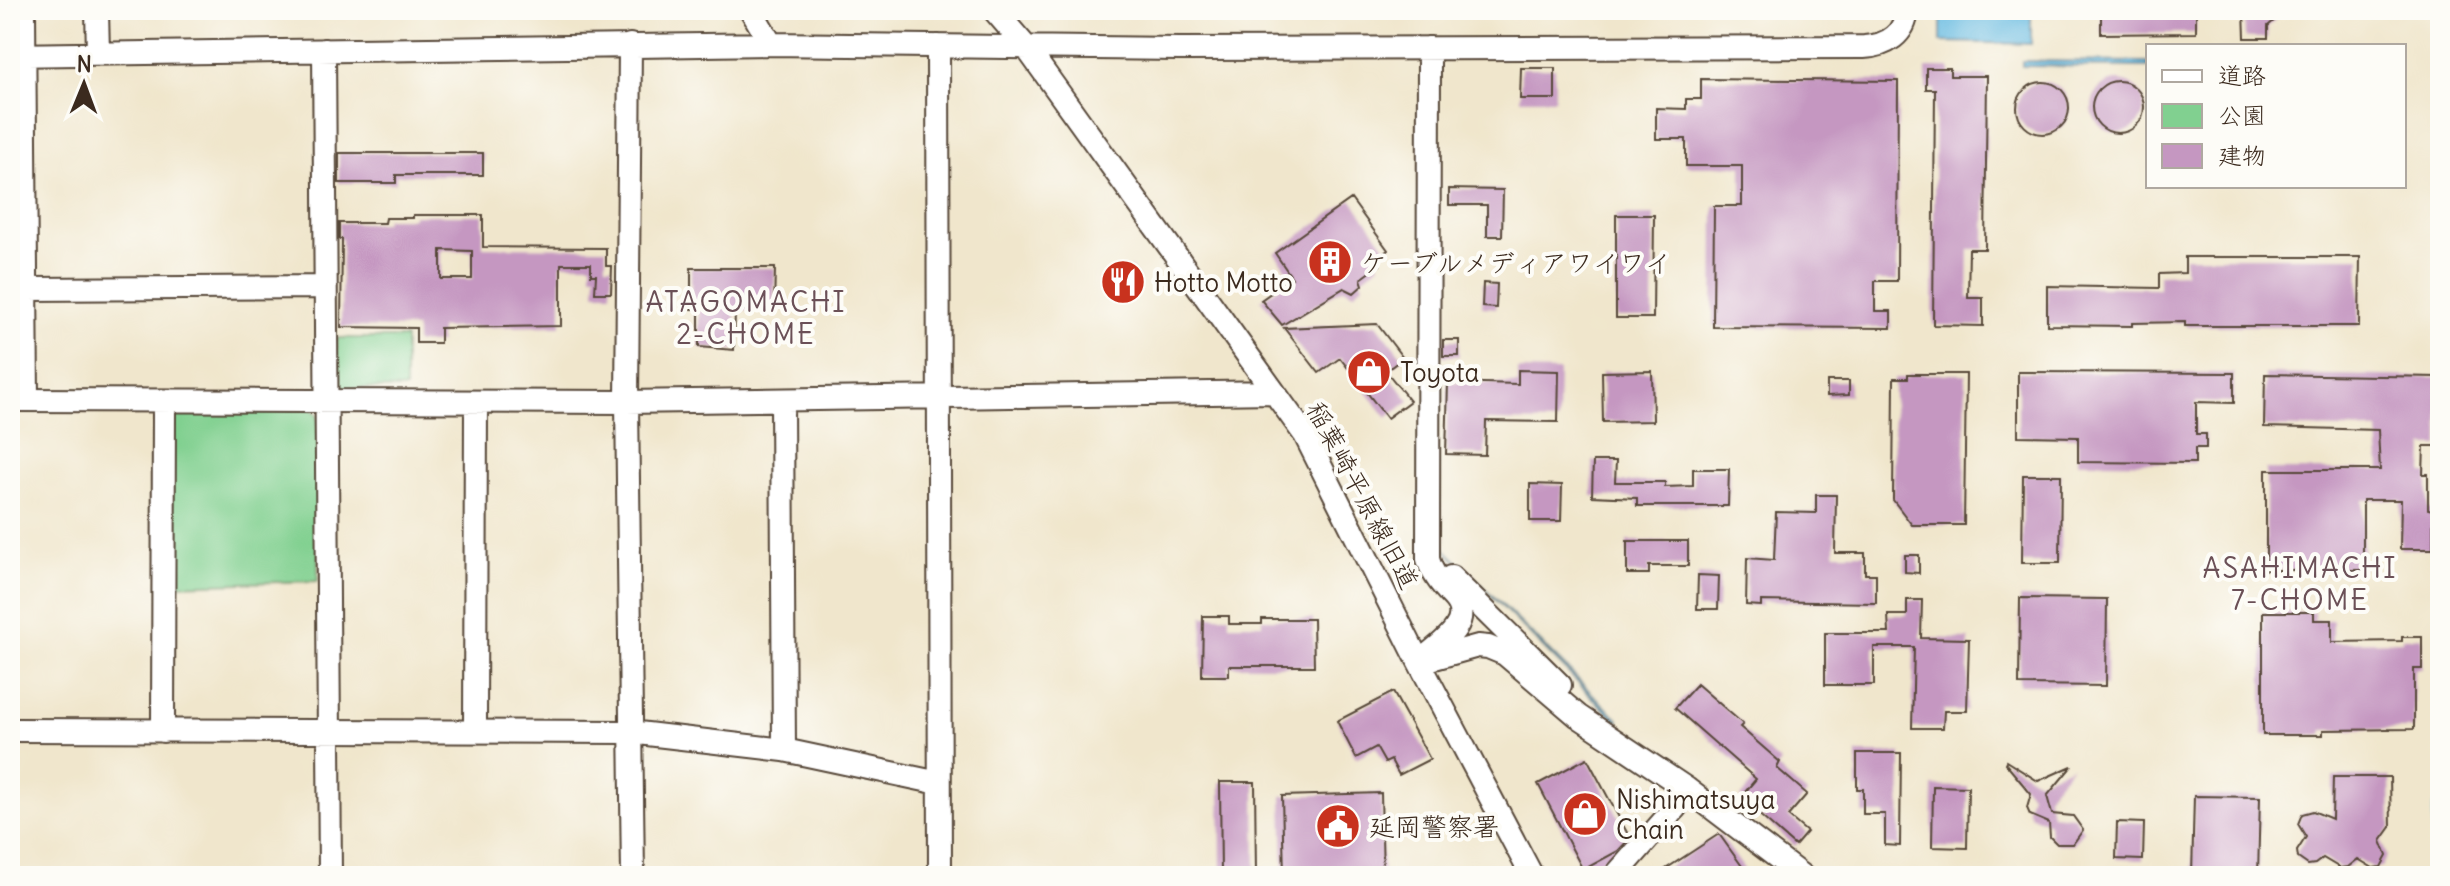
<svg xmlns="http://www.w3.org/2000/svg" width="2450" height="886" font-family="Delius,'Klee One',sans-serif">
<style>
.green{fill:#81d090;stroke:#5e7d57;stroke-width:2}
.water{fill:#65bae1;stroke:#507280;stroke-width:2}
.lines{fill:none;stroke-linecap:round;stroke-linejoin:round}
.stream{stroke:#65bae1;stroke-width:5}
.building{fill:#c597c1;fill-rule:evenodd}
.minor-casing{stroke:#564638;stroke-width:26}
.minor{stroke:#fff;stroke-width:22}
.labels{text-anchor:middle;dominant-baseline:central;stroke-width:8;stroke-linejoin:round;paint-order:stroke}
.poi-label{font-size:26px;fill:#3b2a1e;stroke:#fdfcf7;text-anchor:start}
.street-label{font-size:26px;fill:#3b2a1e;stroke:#fdfcf7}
.neighbourhood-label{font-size:28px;letter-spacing:2px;fill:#6b5057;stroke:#fdfcf7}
</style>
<rect width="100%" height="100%" fill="#fdfcf7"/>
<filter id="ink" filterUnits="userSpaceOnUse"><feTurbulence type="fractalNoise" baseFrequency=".0125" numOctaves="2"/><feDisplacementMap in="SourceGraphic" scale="16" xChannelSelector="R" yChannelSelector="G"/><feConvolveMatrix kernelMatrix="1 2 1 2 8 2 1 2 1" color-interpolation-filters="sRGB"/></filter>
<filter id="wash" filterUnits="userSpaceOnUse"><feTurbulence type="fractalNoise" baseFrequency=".006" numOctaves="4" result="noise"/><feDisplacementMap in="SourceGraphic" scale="32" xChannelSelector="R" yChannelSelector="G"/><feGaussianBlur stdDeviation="1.8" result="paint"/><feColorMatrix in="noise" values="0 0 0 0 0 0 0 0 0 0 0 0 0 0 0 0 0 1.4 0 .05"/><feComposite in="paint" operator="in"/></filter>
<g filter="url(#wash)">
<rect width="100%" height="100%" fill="#f0e6cc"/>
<path class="green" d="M337,338H405V389L337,388Z
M312,409L318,415V581L172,585L171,415L177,410Z"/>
<path class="water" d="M1941,10H2019L2020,16H2031V44L1941,42Z
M2022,61L2148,62V67L2022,66Z
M1444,548L1619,720L1617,722Z"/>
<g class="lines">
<path class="stream" d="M2433,876L2435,806"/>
</g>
<g id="blocks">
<path class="building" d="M2101,10H2196V33L2101,34Z
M2244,10H2286L2268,26V38H2245Z
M1521,68H1555V99H1520Z
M1926,68H1950V76H1987L1985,249H1969L1968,298H1983V326L1933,325L1935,89H1926Z
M1701,79L1898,81L1897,281H1875V311H1891V328L1713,327L1714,206H1742V166H1686V139H1656V108L1686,109V99H1701Z
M2092 107a26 26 0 1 1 52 0a26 26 0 1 1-52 0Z
M2017 108a26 26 0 1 1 52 0a26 26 0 1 1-52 0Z
M339,153H483V175H396V183H339Z
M1449,189L1503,190L1502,236H1487V205H1449Z
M1351,199L1388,250L1376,259L1380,265L1361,279L1363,285L1354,293L1344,288L1282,325L1261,300L1292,278L1275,253Z
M413,215H483V247L606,248V266H612L611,293H595L596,275H591V264H561V326L440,328V343H416V328L341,327L342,239H339V223H385L386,218H413ZM441,250L472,251V279H441Z
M1616,215H1654L1653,318H1616Z
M2185,257H2360L2359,326H2185V322L2132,323V326L2047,325V286L2159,288V274L2185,273Z
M1131,267L1140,280L1115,296L1107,283Z
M691,268H775L774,310H735L734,350L699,347V309H691Z
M1483,283L1497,284L1496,308L1482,307Z
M1377,324L1403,358L1386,371L1410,401L1387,418L1340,358L1319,373L1284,328Z
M1443,340H1459V356H1443Z
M1518,370L1559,371L1558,422L1486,421L1485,455L1446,454L1448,382L1518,384Z
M1652,371L1653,421L1603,422L1602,372Z
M2018,372L2234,373V403L2196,402V434H2206V448H2195V463L2078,462V437L2018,436Z
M1908,374H1966L1964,525H1912L1893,500L1894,378H1908Z
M2265,374L2439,377V446H2424L2423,474H2428V509L2433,510V549H2400L2401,500H2363V570H2266V470H2380L2378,430L2264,427Z
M1827,381H1849V395L1827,396Z
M1593,461H1616L1615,482H1665V487L1693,486V469H1729L1728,506H1637V498L1592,496Z
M2023,475H2061L2060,563H2022Z
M1530,484L1562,485L1561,521H1530Z
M1816,495H1836L1835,553H1865V574H1876V603L1761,601V606L1746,605L1747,558L1774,560L1776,512L1816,513Z
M1627,541H1688V566H1649V574H1627Z
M1905,555H1919V573L1905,572Z
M1698,575L1719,576L1718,609H1697Z
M2020,598L2107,599L2106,686L2019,685Z
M1907,600H1922L1921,638L1969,639L1967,711H1944L1943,728H1912L1914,647H1874V685H1825V633H1889L1888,615H1907Z
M2263,612H2314V620H2332V642L2402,641V637H2422V669H2414V729L2323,730V735H2263Z
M1203,616H1229V624H1262V619H1313L1314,666H1229V676H1202Z
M1697,684L1743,724L1740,727L1780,762L1777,768L1807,794L1788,816L1807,832L1795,846L1740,798L1756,779L1675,708Z
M1393,692L1430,759L1399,775L1391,760L1385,763L1376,747L1356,758L1337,721Z
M1857,753H1901L1900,846L1885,845V814H1863V789H1857Z
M1587,758L1630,838L1618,851L1583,870L1538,784Z
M2006,761L2038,781L2072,766L2047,796L2052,814L2073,816L2083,830L2073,844H2057L2050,837L2049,823L2030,815L2027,808L2031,794L2005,763Z
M2333,777H2390L2391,827L2381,841L2387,856L2381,867L2373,868L2358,859L2348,867L2340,868L2323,858L2315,864L2308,865L2298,858L2297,851L2306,837L2298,824L2302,814L2313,811L2332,819Z
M1220,782H1255L1256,876H1221Z
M1933,786L1968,787L1967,848L1932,847Z
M1381,793L1383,876H1284L1282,796Z
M2194,796L2260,797L2258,876H2192Z
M2117,822L2144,823L2143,860L2116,859Z
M1719,834L1749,876H1655Z"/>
</g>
</g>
<g filter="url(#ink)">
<use href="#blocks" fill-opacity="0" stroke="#564638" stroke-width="2"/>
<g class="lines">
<g class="minor-casing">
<path id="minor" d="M24,10L27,400
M97,10L98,53
M751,10L771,44
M994,10L1026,47L1305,435L1419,662L1532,876
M630,45L627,402L633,876
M938,46L940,876
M324,50L330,876
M10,55L771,44L1180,49L1864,47C1886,46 1905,35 1907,10
M27,289L325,287
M10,400L627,402L1274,392
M782,401L784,750
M1451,577L1560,685
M1424,661L1478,646L1488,647L1505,654L1578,716L1687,789L1802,876
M1419,662C1437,646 1477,623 1453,597C1442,586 1432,574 1428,559L1429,48
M10,730L630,732L784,750L939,783
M475,730L476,402
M163,731L164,403
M1615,876L1675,808L1687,789"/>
</g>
<use href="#minor" class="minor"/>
</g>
</g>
<defs>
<g id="building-disc" transform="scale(2.3)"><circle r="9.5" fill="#c8321e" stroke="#fdfcf7"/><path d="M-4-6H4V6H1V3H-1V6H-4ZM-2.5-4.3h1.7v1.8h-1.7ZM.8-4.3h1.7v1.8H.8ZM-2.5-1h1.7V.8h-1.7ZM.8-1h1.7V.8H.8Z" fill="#fff"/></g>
<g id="restaurant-disc" transform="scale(2.3)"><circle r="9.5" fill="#c8321e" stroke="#fdfcf7"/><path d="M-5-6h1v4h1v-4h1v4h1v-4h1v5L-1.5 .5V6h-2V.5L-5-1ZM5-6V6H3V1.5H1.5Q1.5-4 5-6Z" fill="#fff"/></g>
<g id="shop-disc" transform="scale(2.3)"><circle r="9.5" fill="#c8321e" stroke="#fdfcf7"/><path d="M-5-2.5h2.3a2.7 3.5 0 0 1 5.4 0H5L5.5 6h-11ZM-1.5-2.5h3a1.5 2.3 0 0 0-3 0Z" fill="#fff"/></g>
<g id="civic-disc" transform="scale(2.3)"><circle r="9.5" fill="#c8321e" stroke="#fdfcf7"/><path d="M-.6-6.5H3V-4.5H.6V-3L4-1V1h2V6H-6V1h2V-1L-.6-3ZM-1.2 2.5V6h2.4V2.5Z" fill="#fff"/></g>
</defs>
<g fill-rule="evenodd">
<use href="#building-disc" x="1330" y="262"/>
<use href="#restaurant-disc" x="1123" y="282"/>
<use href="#shop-disc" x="1369" y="372"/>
<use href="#shop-disc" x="1585" y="814"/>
<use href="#civic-disc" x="1338" y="826"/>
</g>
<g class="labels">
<g class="poi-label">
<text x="1361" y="262">ケーブルメディアワイワイ</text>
<text x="1154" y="282">Hotto Motto</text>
<text x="1400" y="372">Toyota</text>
<text x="1616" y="799">Nishimatsuya<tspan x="1616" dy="30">Chain</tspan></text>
<text x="1369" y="826">延岡警察署</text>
</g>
<g class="street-label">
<text transform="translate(1363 495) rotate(62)">稲葉崎平原線旧道</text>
</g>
<g class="neighbourhood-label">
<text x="746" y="302">ATAGOMACHI<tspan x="746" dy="32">2-CHOME</tspan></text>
<text x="2300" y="568">ASAHIMACHI<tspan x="2300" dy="32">7-CHOME</tspan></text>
</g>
</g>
<rect width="2450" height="886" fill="none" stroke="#fdfcf7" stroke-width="40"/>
<rect x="2146" y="44" width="260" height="144" fill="#fdfcf7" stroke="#afa8a0" stroke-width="2"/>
<rect x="2162" y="70" width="40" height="12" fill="#ffffff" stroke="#afa8a0" stroke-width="2"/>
<text x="2218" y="84" font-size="24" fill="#3b2a1e">道路</text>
<rect x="2162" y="104" width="40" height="24" fill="#81d090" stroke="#afa8a0" stroke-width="2"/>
<text x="2218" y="124" font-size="24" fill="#3b2a1e">公園</text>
<rect x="2162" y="144" width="40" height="24" fill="#c597c1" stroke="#afa8a0" stroke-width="2"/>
<text x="2218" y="164" font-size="24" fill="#3b2a1e">建物</text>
<g transform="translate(84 84) rotate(1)" stroke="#fdfcf7" stroke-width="6" paint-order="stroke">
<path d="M0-6L14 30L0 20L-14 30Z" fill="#3b2a1e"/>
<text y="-12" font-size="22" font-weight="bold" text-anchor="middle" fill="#3b2a1e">N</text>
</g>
</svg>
